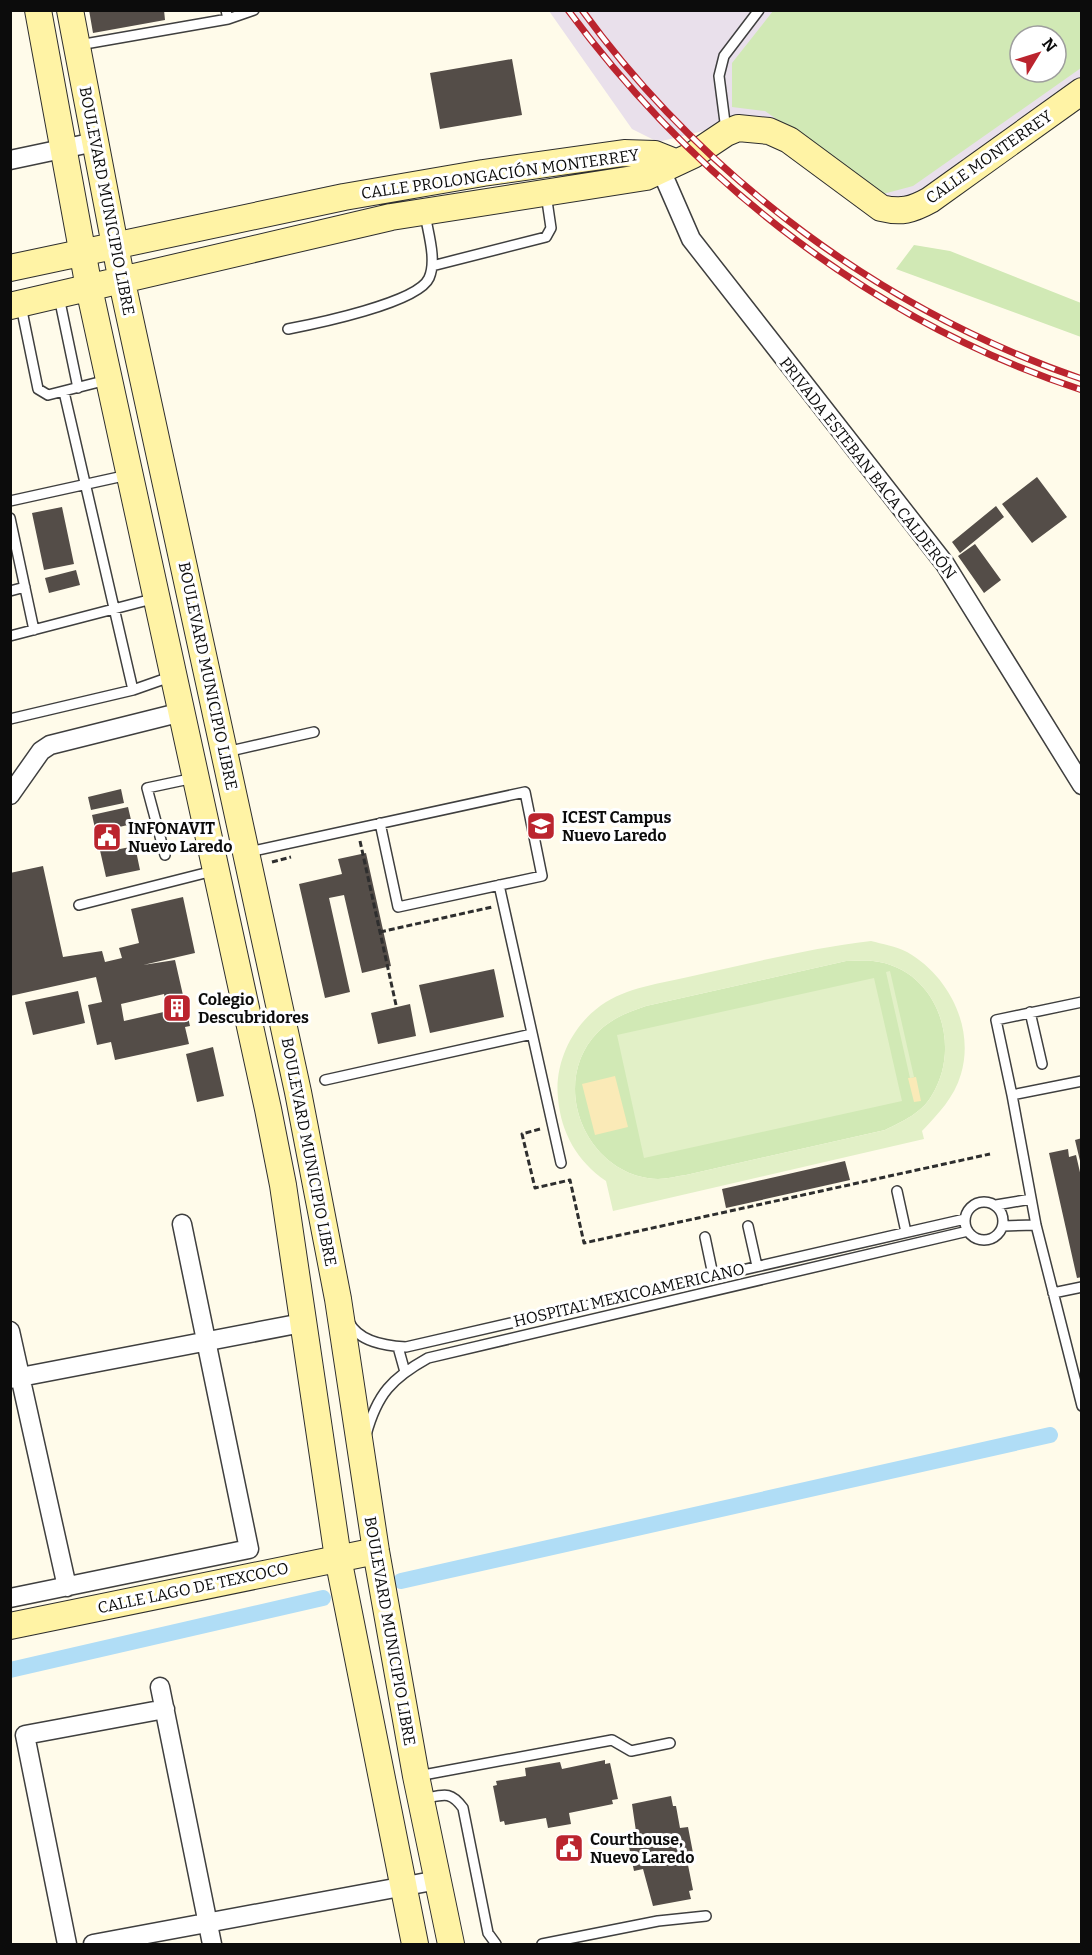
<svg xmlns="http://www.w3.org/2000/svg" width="1092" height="1955" font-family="Bitter,serif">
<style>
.industrial{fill:#e9e0eb;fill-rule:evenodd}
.green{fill:#d1e9b5;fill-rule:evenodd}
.sand{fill:#faeab7}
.pitch{fill:#e2f0c7;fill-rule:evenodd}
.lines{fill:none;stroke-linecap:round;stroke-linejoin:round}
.canal{stroke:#b0ddf6;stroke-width:16}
.building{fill:#544d48;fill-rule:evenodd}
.lane-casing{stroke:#3f3f3f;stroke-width:12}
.street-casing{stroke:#3f3f3f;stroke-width:21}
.secondary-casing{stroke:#2e2e2e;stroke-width:28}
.path{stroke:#2e2e2e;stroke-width:3;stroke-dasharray:6 3;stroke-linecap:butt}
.lane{stroke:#fff;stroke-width:9}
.street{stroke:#fff;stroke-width:18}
.secondary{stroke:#fff3a5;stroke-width:26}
.rail-casing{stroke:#bb242e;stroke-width:7}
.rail{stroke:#fff;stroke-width:4.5;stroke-dasharray:14;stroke-linecap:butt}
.labels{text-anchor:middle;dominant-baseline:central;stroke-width:6;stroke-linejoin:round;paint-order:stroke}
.street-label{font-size:16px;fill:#0c0c0c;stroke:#fff}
.poi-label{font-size:16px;font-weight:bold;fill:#0c0c0c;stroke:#fff;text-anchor:start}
</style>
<rect width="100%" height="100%" fill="#fffbea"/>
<path class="industrial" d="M549,11H1081V84L898,217L740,122L658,142L632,129ZM1020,36H1056V72H1020Z"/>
<path class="green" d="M773,11H1081V68L913,186L883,194L765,111L732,107V63ZM1020,36H1056V72H1020Z
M914,245L950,251L1081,303V337L896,269Z
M846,961C855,961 864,960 873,961C937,968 963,1045 932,1095C922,1113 903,1121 885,1130L686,1175C677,1176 667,1179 658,1179C587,1177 547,1084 598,1032C612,1018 628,1012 646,1006Z"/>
<path class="sand" d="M615,1076L628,1127L595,1135L582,1084Z
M916,1077L921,1101L914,1102L908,1078Z"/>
<path class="pitch" d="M871,941C882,944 896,946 907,952C948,975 975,1027 961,1074C954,1098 938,1114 922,1131L924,1139L613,1211L606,1181C577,1161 561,1133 558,1098C554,1061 574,1022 606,1002C632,986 668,982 697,975C755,962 812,948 871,941ZM846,961C855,961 864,960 873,961C937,968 963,1045 932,1095C922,1113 903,1121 885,1130L686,1175C677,1176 667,1179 658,1179C587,1177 547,1084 598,1032C612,1018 628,1012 646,1006Z
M890,971L914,1077L910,1078L886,972Z
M874,978L902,1101L644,1158L617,1035Z"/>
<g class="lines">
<path class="canal" d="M401,1581L1050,1435
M10,1670L323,1598"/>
</g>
<path class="building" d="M89,10H164L165,20L93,33Z
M512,59L522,115L440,129L430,73Z
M1037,477L1067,517L1032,543L1002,504Z
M996,506L1004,517L960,553L952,542Z
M62,507L74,564L44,570L32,513Z
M975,544L1001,580L984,593L958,556Z
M76,570L80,585L49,593L45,578Z
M121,789L124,803L91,810L88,797Z
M128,807L132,824L115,828L120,849L135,846L140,870L106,877L92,815Z
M366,853L391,966L362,973L344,895L329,898L350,992L325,998L299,884L342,874L338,859Z
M43,866L63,957L102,951L105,962L122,958L119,948L139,943L131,909L183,897L195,953L143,965L175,960L190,1026L185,1027L189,1044L115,1060L111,1042L97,1045L88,1005L102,1002L96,977L10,996V873ZM164,994L168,1011L124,1021L121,1004Z
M494,969L504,1017L430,1033L419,985Z
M78,991L85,1023L33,1035L25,1002Z
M410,1004L416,1036L378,1044L371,1013Z
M213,1047L224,1096L197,1102L186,1054Z
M1082,1138V1165H1081L1075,1140Z
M1068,1149L1069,1157L1076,1155L1082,1181V1277L1077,1278L1049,1153Z
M845,1161L850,1180L726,1208L722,1189Z
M605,1760V1764L610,1763L618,1799L612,1800L613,1804L569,1813L571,1824L548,1828L546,1818L505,1825L504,1821L500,1822L493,1786L497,1785L496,1781L526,1776L525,1768L560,1762L562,1769Z
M671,1796L673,1806H676L680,1828L688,1827L694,1858L687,1860L693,1890L689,1891L691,1899L653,1906L643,1869L634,1871L629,1847L638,1845L632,1804Z"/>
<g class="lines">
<g class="lane-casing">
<path id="lane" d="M228,19L254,10
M79,45L228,19L226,10
M726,130L719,76L724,56L759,10
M432,266L546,237L551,228L546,194
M59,297L78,388
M21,306L38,389L48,395L107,380
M288,329C314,324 418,303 429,278C437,260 428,233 425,214
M64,392L133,690
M10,501L128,475
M10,518L34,630
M10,591L25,587
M10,636L156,598
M10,719L133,690L170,677
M226,752L314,732
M249,852L525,792L542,876L398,907L380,823
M165,855L147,788L194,778
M499,885L561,1163
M79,905L213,871
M1030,1012L1042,1064
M325,1080L532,1034
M1082,1081L1012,1095L1036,1225L1082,1406
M1012,1095L996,1020L1082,1002
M897,1191L906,1232
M965 1221a19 19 0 1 1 38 0a19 19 0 1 1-38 0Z
M996,1205L1031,1199
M748,1226L757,1266
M1003,1226L1036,1225
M705,1237L713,1275
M1053,1293L1082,1287
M349,1322C359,1342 385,1346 406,1347L965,1219
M398,1347L405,1372
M366,1435C377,1394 392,1378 428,1358L968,1231
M418,1776L612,1740L631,1751L670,1743
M423,1799C443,1795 450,1790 463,1808L488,1933L496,1944
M542,1944L658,1921L706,1916"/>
</g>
<g class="street-casing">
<path id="street" d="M10,160L95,142
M657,161L691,239L945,564L1082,785
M10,795L41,751L50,745L182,712
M10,1331L67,1587
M10,1379L302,1323
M10,1598L249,1549L182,1224
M160,1687L212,1944
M67,1944L25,1735L165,1709
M93,1944L438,1880"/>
</g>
<g class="secondary-casing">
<path id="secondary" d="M38,10L89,288L268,1109L283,1185L338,1558L415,1944
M70,10L122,282L298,1092L338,1299L376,1551L416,1776L451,1944
M10,268L344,197L483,173L624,153L655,154L675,162
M10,306L391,217L646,177L693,155L726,133L738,128L769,131L789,140L881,208C901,213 912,210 930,200L1082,91
M10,1626L376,1551"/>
</g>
<path class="path" d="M360,841L396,1005
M272,862L291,857
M380,932L492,907
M540,1129L522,1134L535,1188L570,1180L584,1243L990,1154"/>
<use href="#lane" class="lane"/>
<use href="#street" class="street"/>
<use href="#secondary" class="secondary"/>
<g class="rail-casing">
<path id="rail" d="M568,10C696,183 876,323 1082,390
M582,10C704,178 885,312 1082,379"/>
</g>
<use href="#rail" class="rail"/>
</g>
<defs>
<g id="university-square" transform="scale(1.5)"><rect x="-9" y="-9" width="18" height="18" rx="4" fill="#bb242e" stroke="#fff"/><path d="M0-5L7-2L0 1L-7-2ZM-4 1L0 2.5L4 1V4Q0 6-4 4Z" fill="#fff"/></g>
<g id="civic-square" transform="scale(1.5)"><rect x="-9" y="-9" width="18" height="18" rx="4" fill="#bb242e" stroke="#fff"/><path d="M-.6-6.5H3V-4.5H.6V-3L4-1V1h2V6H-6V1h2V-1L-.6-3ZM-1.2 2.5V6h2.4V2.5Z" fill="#fff"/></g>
<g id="building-square" transform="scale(1.5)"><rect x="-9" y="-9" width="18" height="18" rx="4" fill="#bb242e" stroke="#fff"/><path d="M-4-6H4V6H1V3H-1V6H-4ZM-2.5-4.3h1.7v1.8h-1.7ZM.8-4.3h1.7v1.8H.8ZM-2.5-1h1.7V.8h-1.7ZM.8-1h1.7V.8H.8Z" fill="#fff"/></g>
</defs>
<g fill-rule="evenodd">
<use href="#university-square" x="541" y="826"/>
<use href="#civic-square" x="107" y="837"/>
<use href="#building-square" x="177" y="1008"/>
<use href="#civic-square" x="569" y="1848"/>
</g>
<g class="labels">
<g class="street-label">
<text transform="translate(989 157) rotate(-35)">CALLE MONTERREY</text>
<text transform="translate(500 174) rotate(-8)">CALLE PROLONGACIÓN MONTERREY</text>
<text transform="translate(107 201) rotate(79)">BOULEVARD MUNICIPIO LIBRE</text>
<text transform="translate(868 468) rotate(52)">PRIVADA ESTEBAN BACA CALDERÓN</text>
<text transform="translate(208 676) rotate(78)">BOULEVARD MUNICIPIO LIBRE</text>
<text transform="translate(309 1152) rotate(79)">BOULEVARD MUNICIPIO LIBRE</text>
<text transform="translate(629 1295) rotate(-13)">HOSPITAL MEXICOAMERICANO</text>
<text transform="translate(193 1588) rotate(-12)">CALLE LAGO DE TEXCOCO</text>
<text transform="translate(390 1631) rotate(80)">BOULEVARD MUNICIPIO LIBRE</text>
</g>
<g class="poi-label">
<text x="562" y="817">ICEST Campus<tspan x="562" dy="18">Nuevo Laredo</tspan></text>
<text x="128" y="828">INFONAVIT<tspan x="128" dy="18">Nuevo Laredo</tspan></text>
<text x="198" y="999">Colegio<tspan x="198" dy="18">Descubridores</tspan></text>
<text x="590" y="1839">Courthouse,<tspan x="590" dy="18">Nuevo Laredo</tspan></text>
</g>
</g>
<rect width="1092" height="1955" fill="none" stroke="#0c0c0c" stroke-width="24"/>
<g transform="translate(1038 54) rotate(52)"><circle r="28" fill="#ffffff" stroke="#9e9e9e" stroke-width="1.5"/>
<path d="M0-4.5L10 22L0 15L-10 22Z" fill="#bb242e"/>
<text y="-9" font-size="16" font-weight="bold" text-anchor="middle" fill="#0c0c0c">N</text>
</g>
</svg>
